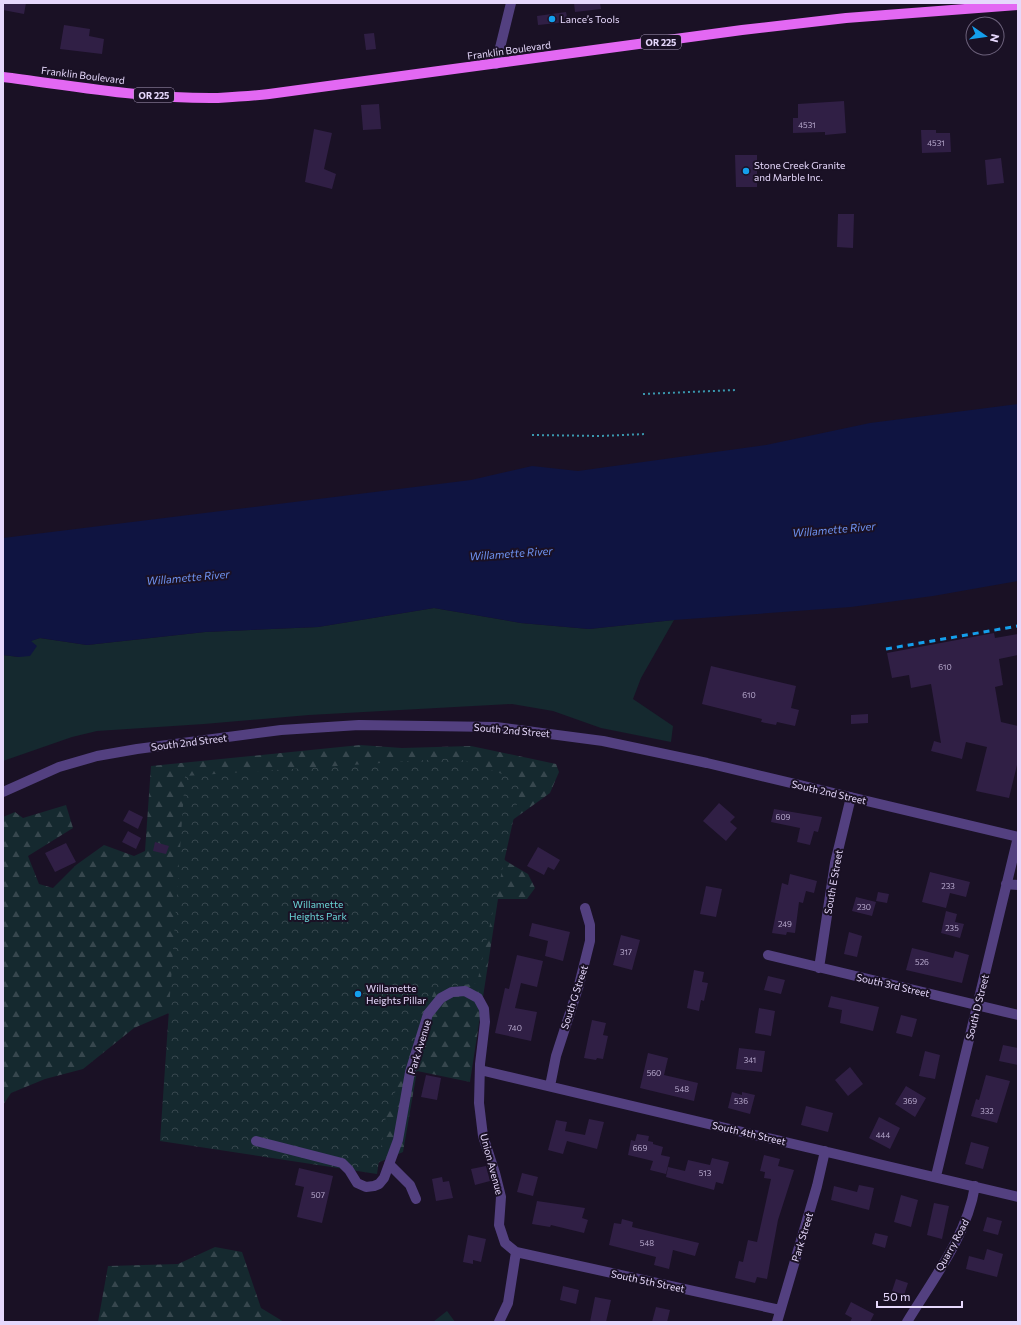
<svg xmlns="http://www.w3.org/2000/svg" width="1021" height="1325" font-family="Commissioner,sans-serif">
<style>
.grass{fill:#15292f}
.forest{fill:url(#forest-firs)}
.park{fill:url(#park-crowns)}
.water{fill:#0f1441}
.building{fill:#301f45}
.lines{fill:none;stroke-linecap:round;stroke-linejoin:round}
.path{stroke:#3a98af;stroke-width:2;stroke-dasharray:2 3;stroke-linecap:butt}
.minor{stroke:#534080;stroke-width:10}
.major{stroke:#e368f3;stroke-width:10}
.rail{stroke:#149fec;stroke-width:3;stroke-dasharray:6 5;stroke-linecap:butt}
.poi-dot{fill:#149fec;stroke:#1a1125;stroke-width:1.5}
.labels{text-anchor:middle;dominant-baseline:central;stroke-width:4;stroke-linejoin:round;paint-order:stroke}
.number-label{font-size:8px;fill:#b8aace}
.shield{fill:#1a1125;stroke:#a99cbc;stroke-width:1}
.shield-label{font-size:9px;font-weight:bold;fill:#e6d8fc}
.poi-label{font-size:10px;fill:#e6d8fc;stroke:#1a1125;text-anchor:start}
.street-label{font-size:10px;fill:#e6d8fc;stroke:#1a1125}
.park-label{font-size:10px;fill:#6ad6d7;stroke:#1a1125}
.water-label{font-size:11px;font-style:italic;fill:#6f94f3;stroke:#1a1125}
</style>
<defs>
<pattern id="forest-firs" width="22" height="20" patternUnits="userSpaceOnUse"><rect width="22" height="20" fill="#15292f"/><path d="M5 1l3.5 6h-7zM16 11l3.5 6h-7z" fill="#37474e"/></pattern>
<pattern id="park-crowns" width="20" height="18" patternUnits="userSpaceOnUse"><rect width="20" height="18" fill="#15292f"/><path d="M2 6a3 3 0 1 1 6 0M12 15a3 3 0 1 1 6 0" fill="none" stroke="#37474e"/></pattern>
</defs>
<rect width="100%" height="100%" fill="#1a1125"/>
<path class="grass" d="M434,608L521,623L589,629L674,620L641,678L633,699L673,726L671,742L601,728L553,711L512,704L309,715L204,724L97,731L72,737L3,761V655L19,657L30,641L40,638L87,645L205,632L318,627Z"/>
<path class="forest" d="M360,745L402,748L471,746L556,764L559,772L550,793L504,826L495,851L506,861L528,874L535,888L527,899H498L470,1082L417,1071L403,1152L373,1165L176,1010L134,1028L83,1069L45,1079L11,1093L3,1105V817L15,812L23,818L66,805L73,828L28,856L39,884L53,888L76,865L104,845L134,856L145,851L151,766Z
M215,1247L242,1252L261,1308L284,1322H98L108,1266L178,1264Z
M447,1311L455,1322H433Z"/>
<path class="park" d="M456,758L522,781L477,983L435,989L386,1116L377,1174L160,1141L185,776Z"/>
<path class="water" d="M1018,404V581L933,596L851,607L674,620L589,629L521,623L434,608L318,627L205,632L87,645L40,638L31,641L37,646L30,656L19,657L3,655V538L471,480L532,466L578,471L766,445L870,423Z"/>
<path class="building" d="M3,3H26L24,14L3,10Z
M574,3H600L601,9L575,12Z
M566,12L568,22L538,25L537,16Z
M64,25L90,29L89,36L104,39L102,54L60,49Z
M374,33L376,49L366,50L364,34Z
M844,101L846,133L825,135V132L793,133V118H798V104Z
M379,104L381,129L363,130L361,105Z
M314,129L332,133L324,169L336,174L332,189L305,182Z
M921,130H936V133H950L951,152L922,153Z
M735,155H757V187H736Z
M1001,158L1004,183L987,185L985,160Z
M838,214H854L853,248L837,247Z
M994,633L995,638L1018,634V655L999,659L1003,685L995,687L1001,722L1018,726V761L1009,798L976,791L987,747L966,742L962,759L931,751L934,741L941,743L931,684L911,688L909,675L892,678L887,653Z
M711,666L796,686L791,708L799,710L795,726L777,722L776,725L761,722L762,719L702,704Z
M868,714V723L851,724V715Z
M719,803L735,817L730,822L737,828L726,841L703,821Z
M774,809L822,817L818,832L814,831L810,845L797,842L800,828L771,822Z
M129,810L143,817L138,829L123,821Z
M128,831L141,838L136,849L122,842Z
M155,842L169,846L166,854L153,851Z
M66,843L76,862L55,872L45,853Z
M538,847L560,860L554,870L548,867L544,875L527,866Z
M930,872L970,882L966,897L950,893L946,908L922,902Z
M790,874L817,881L814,893L806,891L803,903L799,902L795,933L787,932L786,935L772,933L782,883L788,885Z
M706,886L722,889L716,917L700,914Z
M878,892L889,894L887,903L876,901Z
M856,897L876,902L872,916L852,911Z
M946,911L957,914L955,922L964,924L960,938L941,933Z
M532,923L570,932L563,961L545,956L548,941L529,936Z
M849,932L862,936L857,957L844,954Z
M621,935L640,940L632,970L613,965Z
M912,948L953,958L955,951L969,955L962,983L906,970Z
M517,955L543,961L537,987L521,983L515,1008L537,1012L531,1041L495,1033L505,988L509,989Z
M694,970L704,972L702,982L708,983L704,1001L701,1000L699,1011L687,1008Z
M768,976L785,980L781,994L764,990Z
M831,996L879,1007L873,1031L840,1023L842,1010L828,1007Z
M759,1008L775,1011L771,1036L755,1033Z
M901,1015L917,1019L912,1037L896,1033Z
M592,1020L606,1023L603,1035L608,1036L603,1059L597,1058L596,1060L584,1058Z
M1003,1045L1018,1048V1065L999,1061Z
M739,1048L765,1051L762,1072L736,1069Z
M925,1051L940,1055L935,1079L919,1076Z
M648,1053L668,1058L664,1075L698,1083L694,1101L640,1088Z
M850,1067L863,1084L848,1096L835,1080Z
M426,1075L441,1078L437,1100L421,1097Z
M986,1075L1010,1081L997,1123L971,1116L976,1099L979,1100Z
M906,1086L926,1098L915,1117L895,1104Z
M732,1092L742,1095V1092L755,1095L750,1114L728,1108Z
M806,1106L833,1113L828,1132L801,1125Z
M879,1117L900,1128L890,1149L869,1138Z
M589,1119L604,1122L597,1149L567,1141L563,1154L548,1150L556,1120L567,1122L565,1131L585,1135Z
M637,1134L649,1136L648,1141L653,1142V1144L663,1147L661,1155L670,1157L666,1174L650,1170L653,1161L628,1155L631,1140L635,1141Z
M971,1142L989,1147L983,1169L965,1164Z
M764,1155L780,1159L778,1166L794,1170L778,1220L767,1279L757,1277L755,1283L735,1278L739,1261L743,1262L748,1240L757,1242L771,1179L764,1178L765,1172L760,1171Z
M712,1158L729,1162L723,1184L716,1182L714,1190L666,1177L668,1167L685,1171L688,1160L710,1165Z
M486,1166L490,1181L475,1185L471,1169Z
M299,1168L333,1176L322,1223L297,1217L304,1187L295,1185Z
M522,1173L538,1177L533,1196L517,1192Z
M442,1177L443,1182L449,1181L453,1198L436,1201L432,1179Z
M859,1185L874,1188L869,1210L831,1200L834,1186L857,1192Z
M901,1195L918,1200L911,1227L894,1222Z
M537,1201L585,1208L582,1218L588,1220L584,1233L551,1225L550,1227L532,1224Z
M934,1203L949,1206L942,1239L927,1235Z
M987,1217L1002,1221L998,1235L983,1231Z
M622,1219L633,1222L632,1227L699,1243L695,1256L673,1250L669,1269L654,1265L656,1257L609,1245L614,1223L621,1224Z
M875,1233L888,1236L885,1248L872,1244Z
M468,1235L486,1239L481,1262L473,1260V1264L463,1262Z
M987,1249L1003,1254L997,1277L966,1269L969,1256L984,1260Z
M896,1279L908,1283L904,1295L892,1291Z
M563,1286L579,1290L576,1304L560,1300Z
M595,1297L611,1300L606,1322H590Z
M851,1302L874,1314L870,1322H850L852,1318L845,1314Z
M656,1307L670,1310L667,1322H652Z"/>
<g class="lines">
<path class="path" d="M643,394L736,390
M532,435L600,436L646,434"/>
<path class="minor" d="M496,64L511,3
M3,792L59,767L97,756L137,749L281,730L359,725L496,727L603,741L707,763L1018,837
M1006,884L1018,885
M768,955L1018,1015
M819,968L835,863L851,797
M480,1070L1018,1197
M550,1086L556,1056L579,985L590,941V925L585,908
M256,1141L342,1163L349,1170L357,1183L366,1187L374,1186L379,1184L384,1178L398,1140L410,1072L428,1014L441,998L452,992L465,991L478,998L484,1009L485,1022L480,1064L479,1103L483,1136L495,1173L501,1197L499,1225L505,1243L516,1252L780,1310
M389,1164L410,1185L416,1199
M936,1176L1018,837
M499,1322L508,1303L516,1252
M777,1322L817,1186L825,1151
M907,1322C933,1279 967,1236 975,1186"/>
<path class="major" d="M3,77C74,86 146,99 218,98C235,97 252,96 269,94L742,30L846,18L1018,5"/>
<path class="rail" d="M886,649L1018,626"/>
</g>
<g class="poi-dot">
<circle cx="552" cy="19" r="4"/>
<circle cx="746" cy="171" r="4"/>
<circle cx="358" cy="994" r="4"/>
</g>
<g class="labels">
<g class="number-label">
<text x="807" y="125">4531</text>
<text x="936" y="143">4531</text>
<text x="945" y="667">610</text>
<text x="749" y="695">610</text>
<text x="783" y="817">609</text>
<text x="948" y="886">233</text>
<text x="864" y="907">230</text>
<text x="785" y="924">249</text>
<text x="952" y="928">235</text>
<text x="626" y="952">317</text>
<text x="922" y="962">526</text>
<text x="515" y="1028">740</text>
<text x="750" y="1060">341</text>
<text x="654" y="1073">560</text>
<text x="682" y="1089">548</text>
<text x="741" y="1101">536</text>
<text x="910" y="1101">369</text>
<text x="987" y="1111">332</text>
<text x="883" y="1135">444</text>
<text x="640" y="1148">669</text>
<text x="705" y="1173">513</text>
<text x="318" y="1195">507</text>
<text x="647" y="1243">548</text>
</g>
<g class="shield">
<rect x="641" y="35" width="40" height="14" rx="3"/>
<rect x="134" y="88" width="40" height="14" rx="3"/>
</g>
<g class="shield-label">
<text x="661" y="42">OR 225</text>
<text x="154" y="95">OR 225</text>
</g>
<g class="poi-label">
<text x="560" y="19">Lance’s Tools</text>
<text x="754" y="165">Stone Creek Granite<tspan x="754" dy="12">and Marble Inc.</tspan></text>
<text x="366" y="988">Willamette<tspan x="366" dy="12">Heights Pillar</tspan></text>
</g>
<g class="street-label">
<text transform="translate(509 50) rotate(-8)">Franklin Boulevard</text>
<text transform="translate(83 75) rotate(7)">Franklin Boulevard</text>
<text transform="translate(512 730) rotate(5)">South 2nd Street</text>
<text transform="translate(189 742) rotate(-7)">South 2nd Street</text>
<text transform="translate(829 792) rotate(13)">South 2nd Street</text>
<text transform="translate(833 882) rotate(-80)">South E Street</text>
<text transform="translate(893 985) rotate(13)">South 3rd Street</text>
<text transform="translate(574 997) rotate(-72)">South G Street</text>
<text transform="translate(977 1007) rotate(-76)">South D Street</text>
<text transform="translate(419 1047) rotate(-73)">Park Avenue</text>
<text transform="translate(749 1133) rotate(13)">South 4th Street</text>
<text transform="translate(492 1164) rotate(75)">Union Avenue</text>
<text transform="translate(802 1237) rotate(-73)">Park Street</text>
<text transform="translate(952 1245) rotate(-61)">Quarry Road</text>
<text transform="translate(648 1281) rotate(12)">South 5th Street</text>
</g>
<g class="park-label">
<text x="318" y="904">Willamette<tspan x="318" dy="12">Heights Park</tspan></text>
</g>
<g class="water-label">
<text transform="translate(834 529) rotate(-5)">Willamette River</text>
<text transform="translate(511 553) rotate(-4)">Willamette River</text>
<text transform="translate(188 577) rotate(-5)">Willamette River</text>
</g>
</g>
<rect width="1021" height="1325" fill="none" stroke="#e6d8fc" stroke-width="8"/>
<g transform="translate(985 36) rotate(103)"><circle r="19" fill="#1a1125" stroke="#6c617b"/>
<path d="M0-3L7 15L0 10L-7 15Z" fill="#149fec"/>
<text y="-6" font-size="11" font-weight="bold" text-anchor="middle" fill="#e6d8fc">N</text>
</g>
<path d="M877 1301v6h85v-6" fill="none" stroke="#e6d8fc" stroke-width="2"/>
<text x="883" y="1301" font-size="12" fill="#e6d8fc" stroke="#1a1125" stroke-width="3" paint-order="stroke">50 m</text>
</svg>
